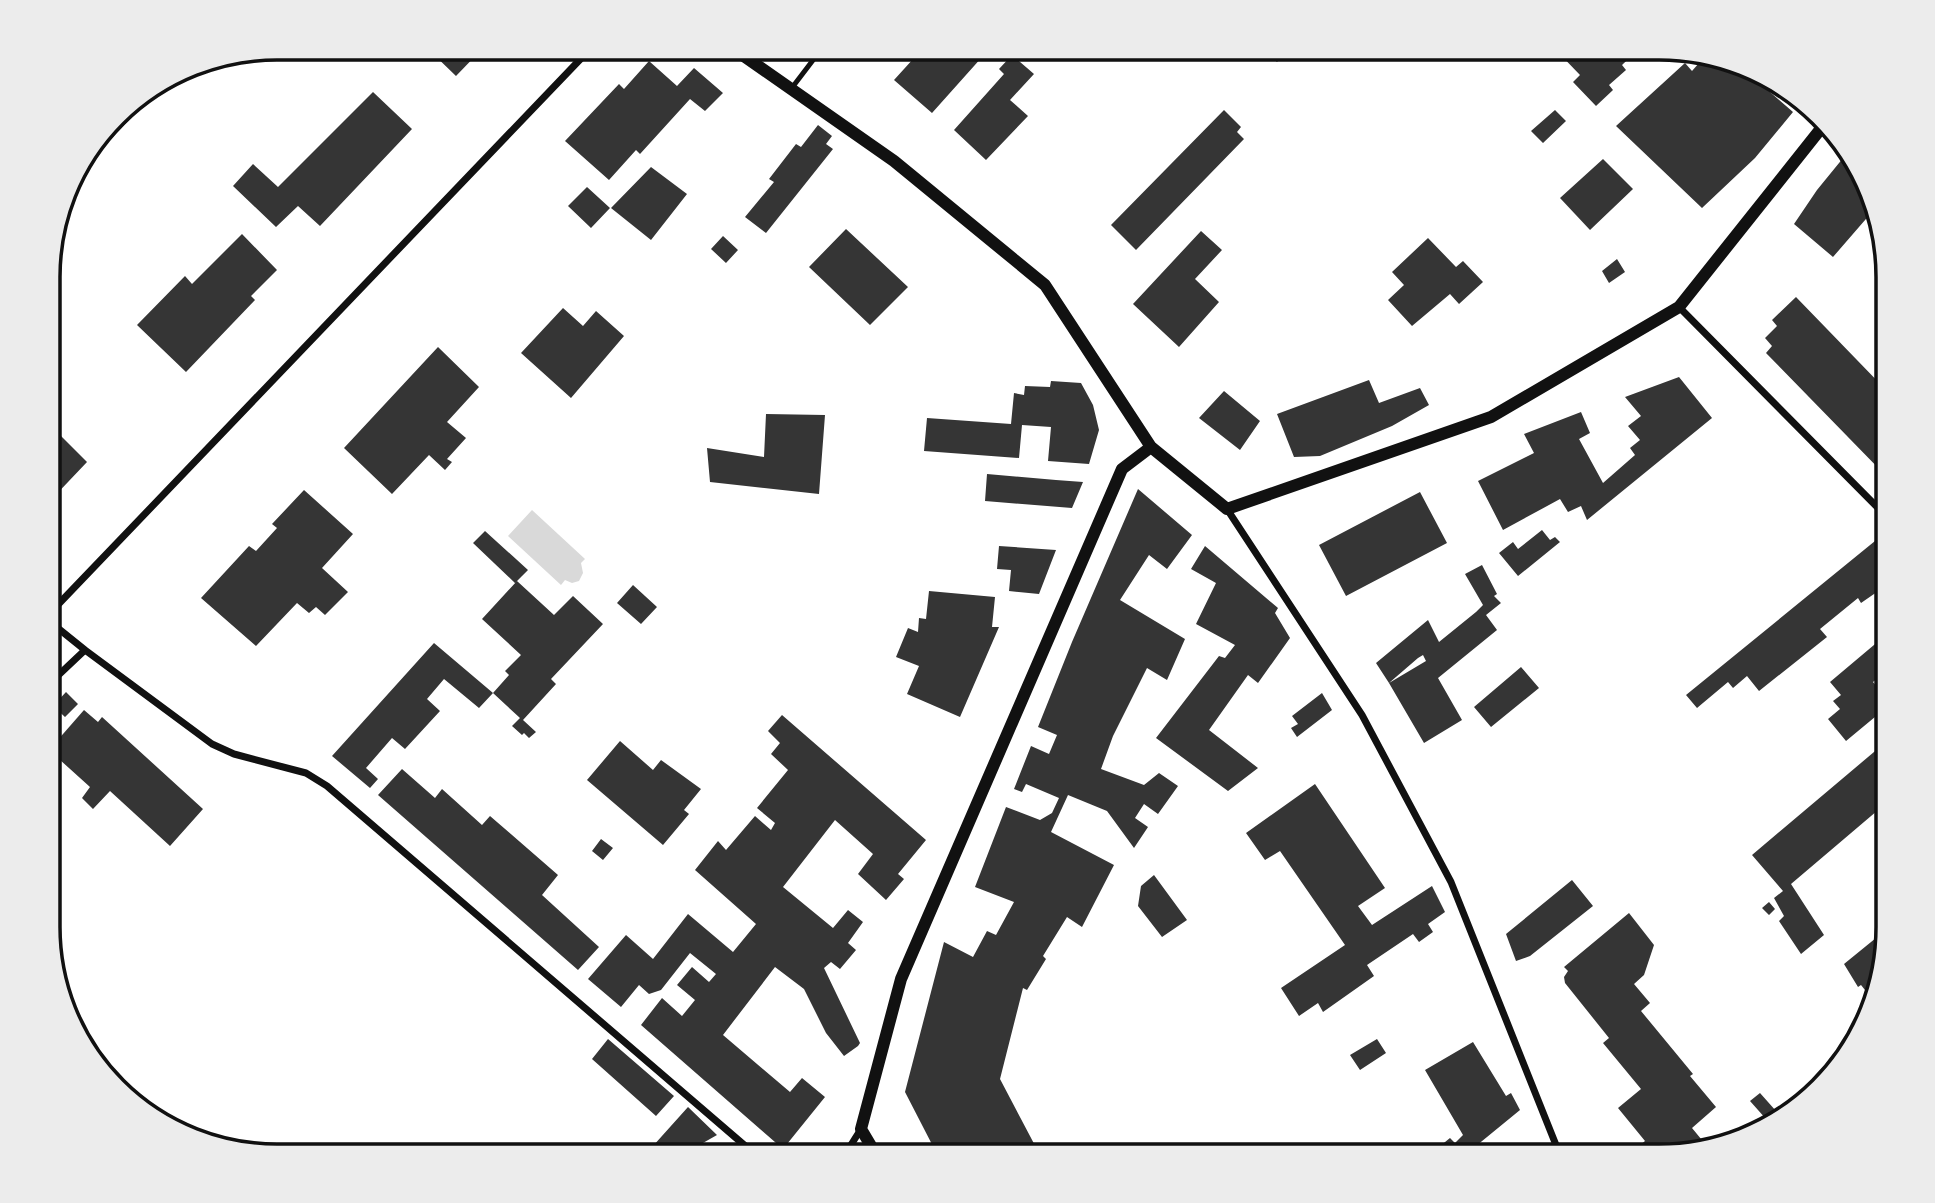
<svg xmlns="http://www.w3.org/2000/svg" width="1935" height="1203" font-family="'Public Sans',sans-serif">
<style>
.water{fill:#d9d9d9}
.building{fill:#353535}
.lines{fill:none;stroke-linecap:round;stroke-linejoin:round}
.service{stroke:#111;stroke-width:5}
.minor{stroke:#111;stroke-width:7}
.tertiary{stroke:#111;stroke-width:12}
.rim{fill:none;stroke:#111;stroke-width:3.5}
</style>
<rect width="100%" height="100%" fill="#fff"/>
<path class="water" d="M532,510L585,559L581,563L583,573L579,581L572,583L565,580L561,585L508,536Z"/>
<path class="building" d="M426,47H484L456,76Z
M924,47H991L932,113L894,80Z
M1262,47H1290L1277,62Z
M1553,47H1641L1622,65L1626,70L1609,85L1613,90L1596,106L1573,82L1580,75Z
M1645,47H1660L1652,55Z
M1012,55L1034,74L1010,100L1028,116L986,160L954,130L1004,74L999,69Z
M1706,55L1733,60L1793,112L1755,158L1702,208L1616,126L1685,63L1692,71Z
M649,61L677,86L694,68L723,93L705,111L690,99L640,154L636,150L609,180L565,141L619,84L624,89Z
M160,83L162,85L111,139L104,132L125,104Z
M373,92L412,129L320,226L298,206L276,227L233,186L253,164L278,187Z
M1224,110L1241,127L1237,132L1244,139L1136,250L1111,225Z
M1555,110L1566,121L1543,143L1531,131Z
M818,125L832,136L826,144L833,149L766,233L745,217L774,182L769,179L796,144L801,147Z
M1848,152L1857,161L1872,212L1833,257L1794,224L1817,190Z
M1603,159L1633,189L1590,230L1560,198Z
M651,167L687,194L651,240L611,208Z
M587,187L610,208L591,228L568,206Z
M846,229L908,287L870,325L809,267Z
M1201,231L1222,250L1195,279L1219,302L1179,347L1133,304Z
M242,234L277,270L251,296L255,300L186,372L137,325L185,276L192,284Z
M723,236L738,250L726,263L711,249Z
M1428,238L1456,267L1463,261L1483,282L1459,304L1450,294L1412,326L1388,300L1404,285L1392,272Z
M1617,259L1625,272L1609,283L1602,271Z
M1796,297L1887,391V477L1766,353L1772,346L1765,338L1777,326L1772,320Z
M563,308L583,326L596,311L624,336L571,398L521,353Z
M438,347L479,387L447,422L466,438L447,459L452,462L445,470L429,455L392,494L344,448Z
M1679,377L1712,418L1587,520L1581,506L1568,512L1560,499L1503,530L1478,481L1534,453L1524,434L1581,412L1590,433L1579,439L1603,483L1635,455L1630,448L1640,440L1628,426L1641,416L1625,397Z
M1369,380L1379,403L1420,388L1429,405L1392,426L1320,456L1294,457L1277,414Z
M1051,381L1081,383L1093,405L1099,430L1089,464L1048,461L1051,427L1022,425L1019,458L924,451L927,418L1011,424L1014,393L1024,395L1025,386L1050,387Z
M1224,391L1260,421L1240,450L1199,418Z
M50,410L58,418L51,426L87,462L49,502Z
M766,414L825,415L819,494L710,482L707,448L764,457Z
M987,474L1056,480L1083,482L1072,508L985,501Z
M1138,489L1192,535L1167,569L1149,555L1120,600L1185,639L1167,680L1147,668L1113,736L1101,769L1144,785L1159,773L1178,786L1158,814L1144,804L1135,818L1148,827L1134,848L1107,811L1068,795L1051,832L1114,865L1082,927L1067,917L1043,956L1046,959L1027,990L1023,988L1000,1079L1040,1155L938,1156L905,1092L944,942L973,957L987,931L996,935L1014,902L975,887L1006,807L1040,820L1052,813L1059,798L1026,784L1022,792L1014,789L1031,746L1049,754L1057,735L1038,727L1072,642Z
M304,490L353,534L322,568L348,592L325,615L316,607L309,613L297,603L256,646L201,598L249,546L256,551L277,528L272,524Z
M1420,492L1447,543L1346,596L1319,545Z
M1542,530L1550,540L1555,537L1560,542L1518,576L1499,553L1513,542L1518,549Z
M485,531L528,570L515,583L473,543Z
M1875,541L1887,552V585L1861,603L1858,598L1820,629L1827,637L1759,691L1747,676L1733,688L1728,682L1697,708L1686,695Z
M999,546L1056,550L1039,594L1009,591L1011,570L997,569Z
M1205,546L1278,608L1275,613L1290,638L1258,683L1248,675L1209,730L1258,768L1228,791L1156,738L1219,656L1225,658L1235,645L1196,624L1216,583L1191,569Z
M1482,565L1497,594L1494,596L1501,603L1486,615L1497,630L1438,678L1462,720L1424,743L1389,683L1426,661L1423,655L1418,658L1389,683L1376,663L1428,620L1439,642L1476,612L1483,605L1465,574Z
M517,581L554,615L573,596L603,624L551,679L556,684L523,720L536,732L529,738L524,733L522,735L512,726L520,718L493,693L509,675L505,671L521,655L482,619Z
M633,585L657,607L641,624L617,603Z
M929,591L995,597L992,627H999L960,717L907,694L919,666L896,657L908,628L918,632L919,618L926,619Z
M1887,634V671L1873,682L1887,699V707L1846,741L1828,719L1840,709L1833,701L1841,695L1830,682Z
M434,643L493,693L479,708L444,679L427,699L440,711L405,749L392,738L366,768L378,779L370,788L332,756Z
M1521,667L1539,688L1491,727L1474,707Z
M66,692L78,704L65,717L53,706Z
M1322,693L1332,710L1297,737L1291,728L1298,724L1292,716Z
M84,710L98,722L102,717L203,809L170,846L110,791L93,809L82,798L90,787L49,750Z
M782,715L926,840L898,874L904,879L886,900L858,874L873,854L835,820L783,887L833,928L848,910L863,922L848,943L856,950L840,969L831,962L824,968L860,1043L858,1046L844,1056L826,1033L804,989L775,967L723,1035L790,1092L802,1078L825,1097L783,1149L641,1025L662,998L682,1016L695,1000L677,985L692,967L709,982L716,974L690,953L661,990L649,994L639,985L621,1007L588,979L626,935L653,959L688,914L733,952L756,924L695,870L718,841L726,850L755,816L771,830L775,823L757,808L788,770L771,754L780,743L768,731Z
M620,741L653,770L661,760L701,789L684,810L689,814L663,845L587,780Z
M1887,741V809L1884,805L1791,884L1824,935L1801,954L1779,921L1784,916L1774,898L1783,891L1752,855Z
M402,769L435,798L442,789L482,825L490,816L558,875L542,895L599,947L578,970L378,795Z
M1315,784L1385,888L1358,906L1372,925L1432,886L1445,912L1428,924L1433,932L1419,942L1413,934L1367,965L1374,976L1323,1012L1318,1003L1299,1016L1281,988L1345,945L1280,851L1265,860L1246,833Z
M601,839L613,848L603,860L592,851Z
M1154,875L1187,920L1162,937L1138,906L1141,886Z
M1572,880L1593,906L1530,956L1516,961L1506,934Z
M1769,902L1775,909L1769,915L1762,908Z
M1629,913L1654,945L1644,975L1634,984L1650,1003L1641,1011L1693,1074L1690,1076L1716,1107L1692,1128L1706,1145L1673,1155H1628L1645,1141L1618,1108L1641,1089L1603,1043L1609,1038L1565,983L1564,977L1568,971L1564,967Z
M1887,929V941L1869,995L1861,985L1858,987L1844,964Z
M608,1039L674,1096L656,1116L592,1059Z
M1377,1039L1386,1053L1360,1070L1350,1055Z
M1473,1042L1506,1096L1511,1093L1520,1110L1465,1155H1429L1450,1138L1455,1143L1463,1135L1425,1070Z
M1760,1093L1776,1111L1766,1119L1750,1101Z
M688,1107L717,1135L680,1156H644Z"/>
<g class="lines">
<path class="service" d="M791,89L823,47"/>
<path class="minor" d="M1679,307L1887,517
M1227,509L1362,715L1451,882L1560,1155
M49,614L592,47
M49,621L85,650L49,684
M85,650L212,744L234,754L306,773L327,786L757,1156
M844,1156L861,1129"/>
<path class="tertiary" d="M731,47L894,161L1045,285L1151,447L1227,509L1491,417L1679,307L1823,126
M877,1156L861,1129L901,979L1122,469L1151,447"/>
</g>
<path d="M0 0H1935V1203H0ZM277 60H1659A217 217 0 0 1 1876 277V927A217 217 0 0 1 1659 1144H277A217 217 0 0 1 60 927V277A217 217 0 0 1 277 60Z" fill="#ececec" fill-rule="evenodd"/>
<path class="rim" d="M277 60H1659A217 217 0 0 1 1876 277V927A217 217 0 0 1 1659 1144H277A217 217 0 0 1 60 927V277A217 217 0 0 1 277 60Z"/>
</svg>
